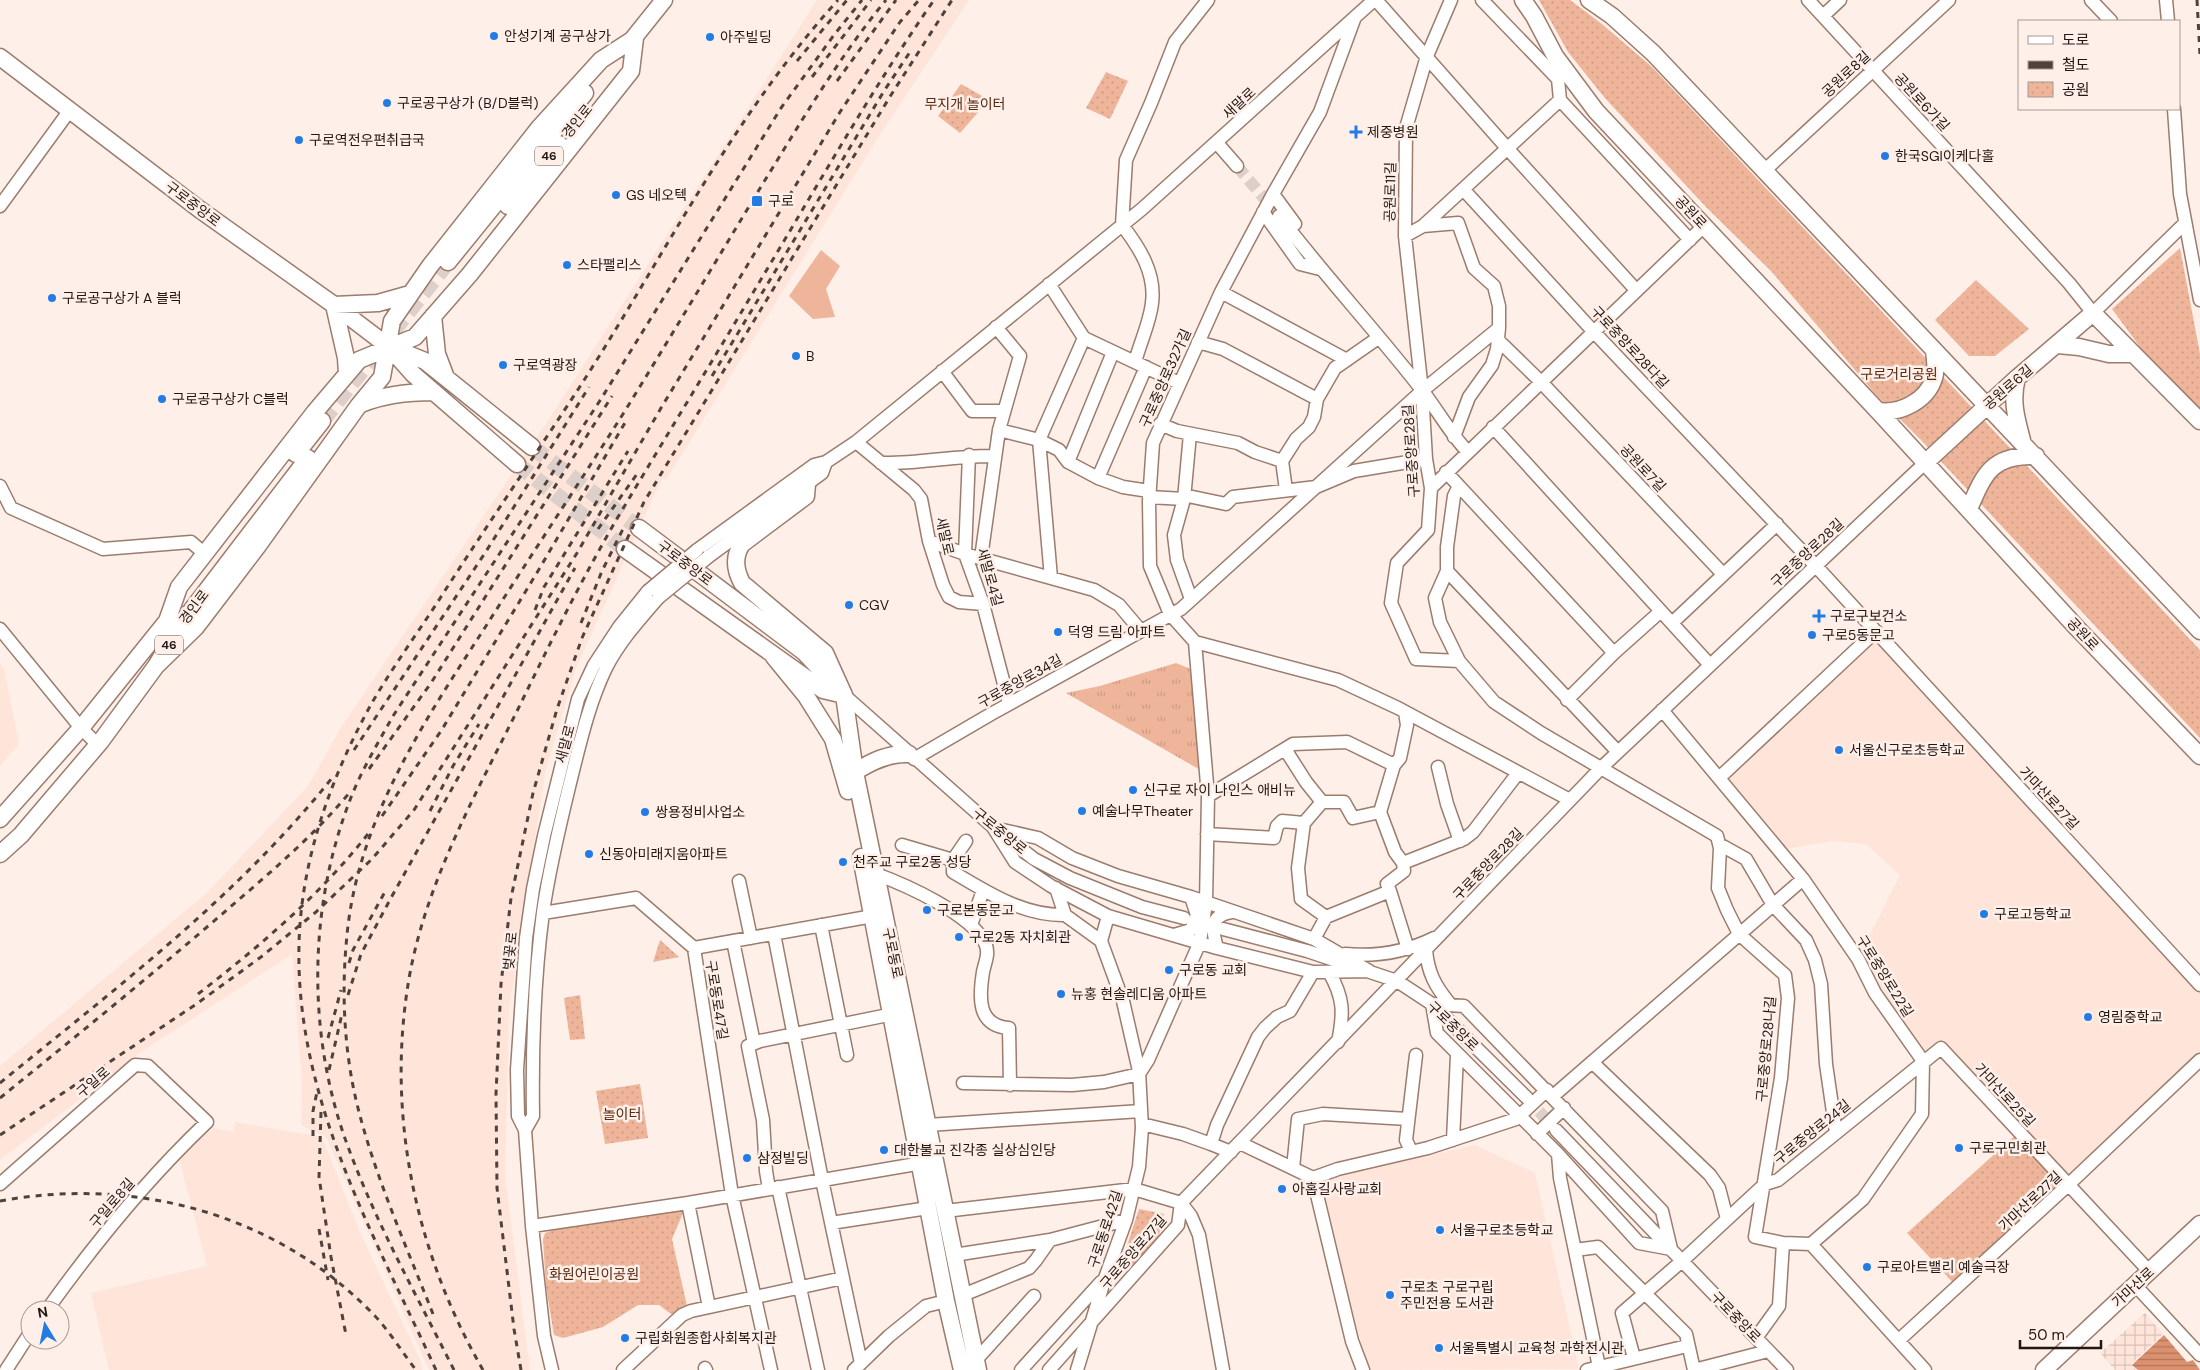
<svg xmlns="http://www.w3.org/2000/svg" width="2200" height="1370" font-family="'DM Sans','Noto Sans KR',sans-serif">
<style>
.built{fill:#fee4d9}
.industrial{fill:url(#industrial-grid)}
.grass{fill:url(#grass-tufts)}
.park{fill:url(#park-dots)}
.pitch{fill:#efb59a}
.water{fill:url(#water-rules)}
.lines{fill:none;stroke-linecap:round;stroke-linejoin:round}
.minor-tunnel{stroke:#ddcfc9;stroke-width:12;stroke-dasharray:12 6;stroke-linecap:butt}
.major-tunnel{stroke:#ddcfc9;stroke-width:16;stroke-dasharray:16 8;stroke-linecap:butt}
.minor-casing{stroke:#9b7c6d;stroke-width:15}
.major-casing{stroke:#9b7c6d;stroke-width:19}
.minor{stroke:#fff;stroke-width:12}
.major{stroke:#fff;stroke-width:16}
.rail{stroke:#4f423d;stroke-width:3;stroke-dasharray:6 6;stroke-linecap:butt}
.minor-bridge-casing{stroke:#9b7c6d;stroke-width:15;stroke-linecap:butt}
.minor-bridge{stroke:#fff;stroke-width:12}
.poi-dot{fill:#237ce6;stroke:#feefe9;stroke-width:2}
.labels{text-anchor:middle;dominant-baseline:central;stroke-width:5;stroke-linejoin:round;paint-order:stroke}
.shield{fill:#feefe9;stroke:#655852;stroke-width:1}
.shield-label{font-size:12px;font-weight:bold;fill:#231712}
.poi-label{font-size:14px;fill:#231712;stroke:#feefe9;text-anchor:start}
.street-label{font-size:14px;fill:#231712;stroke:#feefe9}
.park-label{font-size:14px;fill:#58280f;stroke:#feefe9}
</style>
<defs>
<pattern id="industrial-grid" width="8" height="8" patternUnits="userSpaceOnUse" patternTransform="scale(1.25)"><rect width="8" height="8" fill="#fee4d9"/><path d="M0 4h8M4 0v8" fill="none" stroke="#d9c3b9"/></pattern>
<pattern id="grass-tufts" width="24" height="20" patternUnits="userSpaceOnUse" patternTransform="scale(1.25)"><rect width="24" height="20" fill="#efb59a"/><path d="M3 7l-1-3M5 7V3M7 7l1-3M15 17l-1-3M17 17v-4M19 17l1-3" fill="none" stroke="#cd9b84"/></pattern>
<pattern id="park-dots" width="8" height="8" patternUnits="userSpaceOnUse" patternTransform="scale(1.25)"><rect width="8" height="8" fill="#efb59a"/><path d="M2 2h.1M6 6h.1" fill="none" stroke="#cd9b84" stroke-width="1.8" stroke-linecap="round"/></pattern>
<pattern id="water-rules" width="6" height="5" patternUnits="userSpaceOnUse" patternTransform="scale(1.25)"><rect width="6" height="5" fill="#db916f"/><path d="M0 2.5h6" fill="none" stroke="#b1755a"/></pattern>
</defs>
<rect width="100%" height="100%" fill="#feefe9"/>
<path class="built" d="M817,0H969L877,139L666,480L662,478L576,668L545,773L509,1010L505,1176L530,1370H429L326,1137L301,1125L302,1084L292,954L141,1052L0,1160V1066L208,892L308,786L340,729L551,416Z
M1876,631L2200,985V1060L2068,1185L1941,1048L1923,1061L1858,959L1900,875L1866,844L1833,841L1780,850L1719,778Z
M0,663L4,669L19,744L0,766Z
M235,1122L322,1137L360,1232L421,1362L422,1370H109L91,1293L207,1266L179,1158L213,1128L234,1132Z
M1475,1145L1535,1173L1579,1369L1370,1370L1353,1316L1325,1196L1326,1182L1330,1179Z"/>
<path class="industrial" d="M2145,1313L2163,1334L2131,1364L2136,1370H2115L2100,1353Z"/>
<path class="grass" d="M1176,663L1193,670L1202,771L1066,693L1100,686Z"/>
<path class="park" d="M1539,0H1570L1602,24L1652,67L2200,650V738L1922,441L1877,396L1771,271L1706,207L1604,97L1568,52Z
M1106,72L1128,81L1110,119L1086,108Z
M961,84L989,100L960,133L938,116Z
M2180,248L2200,354V410L2143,351L2112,309Z
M1976,280L2029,329L1995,356H1969L1935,320Z
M660,940L679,957L653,962Z
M580,995L585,1039L570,1040L564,998Z
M640,1084L648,1138L605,1144L596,1091Z
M2019,1132L2068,1185L1957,1287L1907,1233Z
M1139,1209L1164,1214L1159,1235L1135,1265L1118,1273Z
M679,1210L683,1213L672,1239L687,1306L671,1314L659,1305H638L603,1327L563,1338L554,1335L546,1287L543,1239L545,1233L553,1230Z"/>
<path class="pitch" d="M821,250L840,266L826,289L835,317L813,319L789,296Z"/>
<path class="water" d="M2164,1335L2187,1362L2193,1360L2200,1370H2138L2132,1365Z"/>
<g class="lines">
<path class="minor-tunnel" d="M1237,166L1279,216
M1527,1098L1556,1130"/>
<path class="major-tunnel" d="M393,331L448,262
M322,421L378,350
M532,447L639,528
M517,464L625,549"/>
<g class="minor-casing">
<path id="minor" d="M1376,0L1507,148L1636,290
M1451,0L1427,56L1406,128L1405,236L1422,391L1426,459L1431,488L1428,530L1397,563L1391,603L1416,659L1459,661L1494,702L1541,733L1717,836L1720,848L1718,888L1727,910L1739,934L1785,975L1788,998L1781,1078L1755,1237L1783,1243L1811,1244L1863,1199L1922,1114L1923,1061L1875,993L1858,959L1803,879L1662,710
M1482,0L1558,79L1560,100L1690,240
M1808,0L2069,283L2093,313L2184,224
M2091,0L2111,21
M2166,0L2168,21
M1823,16L1840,0
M2174,109L2180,194L2200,300
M1217,143L1237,166
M1764,171L1949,0
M1463,189L1593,331L1815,565L2200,985
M1273,194L1295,224
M0,206L70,110
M1263,212L1300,264L1320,269
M1279,216C1325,276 1376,331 1422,390C1438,411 1450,433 1467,451
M1423,226L1458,223L1474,268L1494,286L1499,306V328L1497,349L1492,365L1469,397L1454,437
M1405,236L1423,226L1560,100
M1049,284L1084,338L1179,383
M1221,292L1347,360
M1084,338L1039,440L1059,450L1068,462L1098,478L1123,487L1149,491
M1498,340L1541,382L1723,574
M1198,342L1223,349L1317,399
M1135,362C1140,343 1150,322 1152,303C1156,273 1139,247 1122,225L1126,160L1151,103L1175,42L1208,0
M942,371L972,411H1003
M1160,424L1177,431L1238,443L1255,452L1282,461L1296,439L1309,427L1314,417L1317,399L1335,368L1378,338
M1493,427L1710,665
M999,430L1039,440L1051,578
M1190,434L1184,499L1174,535L1177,560L1191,599
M856,442L914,490L921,499L929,541L943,585L949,597L959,602L983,604
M969,455L965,554L983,604L1009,703
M1282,461L1286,490
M1068,462L1113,352
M881,463C919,464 957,455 995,456
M1446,472L1614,653
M1098,478L1146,367
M0,486L11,508L103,549L191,542L205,554
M1431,488L1704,226
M1149,497L1184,499L1188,496L1226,504L1233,497L1316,487L1354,471L1426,459
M929,541L965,554L1094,590L1119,605L1141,631
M697,550L814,465L826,462L856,442L1142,209L1374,0
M708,557L822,473L826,462
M981,558L999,430L1020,356L996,327
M1447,571L1618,752
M1672,623L1777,524
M0,629L81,728L98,745
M1195,642L1338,680L1398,708L1570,800
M1459,661L1440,622L1435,598L1447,571V547L1454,496L1459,486
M844,695L993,827L1034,859L1070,878L1142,907L1184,918
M1567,700L1614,653L1661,611
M1285,749L1306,782L1322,802H1344L1353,818L1380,812
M914,759L991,714L1181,609L1422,391L1499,328
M1438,767L1447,804L1460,841
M1719,778L1876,631
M1208,796L1293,744L1347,742L1394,765
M1304,823L1298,868L1301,899L1326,917L1390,891L1387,884L1404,871L1403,863L1464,839L1473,832L1518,773
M993,827L1015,862L1051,886L1108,916L1217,948L1313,972L1369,971
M998,829L1038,838L1072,858L1118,876L1191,897L1314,939L1369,971
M1207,834L1274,838L1277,826L1282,821L1304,823L1322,802
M1719,844L1746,859L1773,905L1806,940L1815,960L1821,984L1826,1064L1836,1133
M902,845L953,860L966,841
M953,860V872C988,893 1024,916 1065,915
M1403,863L1395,852L1380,812L1394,765L1400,758L1407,725L1405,712
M876,874C906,885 971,914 985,943C990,953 985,962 983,972C979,997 977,1026 1009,1028L1010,1085
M739,881L751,938
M1056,888L1065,915L1101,941
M1390,891L1408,949
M543,913L636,898L694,948L732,1195L771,1370
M821,925L847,1055
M971,925L983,890
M1223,929L1307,951L1397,981L1432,1004L1527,1098
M774,934L822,1180L861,1363
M1174,935L1191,930L1197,915L1191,897
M1314,939L1326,917
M733,941L754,1043
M694,948L873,916
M1217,948C1212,930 1209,915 1232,912
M1426,950C1428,973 1435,986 1450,1004
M1345,954C1377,957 1406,952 1434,938
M1329,972C1344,998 1344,1013 1338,1042
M1432,1004L1464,1006L1662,1211L1671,1249L1639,1243L1558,1154L1437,1033Z
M1592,1062L1710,1175L1719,1188L1727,1219
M963,1083L1072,1085L1104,1082L1139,1074L1148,1060L1200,942L1206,903L1208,796L1195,642L1170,614L1150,566L1149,501L1153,443L1221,292L1273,194L1320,112L1355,17
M1553,1096L1803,879
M1142,1124L1183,1134L1211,1144
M928,1125L1141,1111
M525,1130L533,1116C532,1048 534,980 543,912C549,870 559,828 569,787C579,747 588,705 606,668C619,642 639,620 658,598
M1556,1130L1787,1370
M1537,1134L1564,1108
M1453,1140L1457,1055
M1240,1143L1313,1178L1338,1169L1428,1148L1516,1119L1547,1090
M1411,1151L1406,1140L1416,1055
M1231,1152L1211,1144L1217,1125L1258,1037L1265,1028L1277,1017L1290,1011L1313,972
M1558,1154L1560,1178L1599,1367
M1293,1168L1298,1119L1323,1114L1408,1119
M1313,1178L1352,1341L1363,1370
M0,1184L135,1065L148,1066L207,1122C148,1178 95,1243 47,1310
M778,1187L818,1370
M769,1189L766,1171L763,1120L748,1046L760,1041L893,1014
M688,1203L709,1307
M945,1211L1134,1189L1181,1203L1191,1216L1199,1235L1223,1370
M831,1223L928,1208
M532,1226L688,1203L928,1162
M1811,1244L1925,1370
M1575,1250L1598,1247L1686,1334L1694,1370
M954,1255L1050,1240L1126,1220
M2135,1285L2200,1355
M963,1295L1029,1268L1036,1260L1050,1240
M1756,1338L1779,1306L1783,1243
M1899,1340L2068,1185L2200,1060
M1634,1358L1622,1313L1682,1261L1765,1184L1778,1180L1941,1048L2150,1272
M976,1360L1034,1296
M705,1368L706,1370
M6,1370L30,1333
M552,1370L544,1336L532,1226L525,1130L518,1116L517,1070L526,938L533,889L544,836L578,699L594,665L619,627L648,591
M623,1370L682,1315L691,1311L843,1278
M854,1370L889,1336L926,1306L946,1301
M1021,1370L1101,1282
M1049,1370L1178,1225L1181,1203L1601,768L1925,463
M1077,1370L1105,1278L1126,1220L1139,1167L1142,1128L1139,1071L1123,1001L1101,941L1108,916
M1587,1370L1687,1346
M1694,1370L1768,1351"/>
</g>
<g class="major-casing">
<path id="major" d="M1523,0L1534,16L1555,56L1596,111L1878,411L2077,628L2200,756
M1589,0L1612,16L1653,53L2200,631
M628,45L664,0
M0,57L199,209L334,305L389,347L413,374L517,464
M508,206L559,144
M448,262L585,93
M433,316L437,354L445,375
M2058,345L2079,347L2109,354H2133
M393,348L425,361L532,447
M347,374L346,358L334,305L378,303L410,294
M2017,378C2011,400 2016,418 2022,440
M361,404C385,394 409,392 434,392
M1878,411C1900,414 1927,401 1934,378C1937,370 1935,359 1934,351
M296,454L322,421
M1925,463L2017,378L2093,313L2200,421
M807,484L806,496L742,544C733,557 735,570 742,583L825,653L844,695L855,772L978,1370
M1969,509C1984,474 1992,454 2036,456
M639,528L804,652L834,684
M625,549L823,690L844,695
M166,624L179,587L314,413L359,360L415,337L470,274L631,71L635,38
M774,657L806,696L833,739L848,791
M156,666L196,627L257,547L359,405L382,377L392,321L430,266L539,128L601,60L635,38
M855,772C872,761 889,753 909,754
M0,819L81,728L171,616
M0,854L21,835L101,741L156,666L181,624L308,458
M861,857L946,1301L962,1370
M2044,1370L2200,1224"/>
</g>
<use href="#minor" class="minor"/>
<use href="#major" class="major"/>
<path class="rail" d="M2197,0L2200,55
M797,61L847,0
M812,77L871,0
M837,81L896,0
M712,376L884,91L910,52
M598,529L637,474
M535,610L544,587L628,451
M581,623L602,571L625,525
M354,750L485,553L589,387
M369,769L431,683L612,396
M430,811L453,766L479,724
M382,816L441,731L538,571L626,421
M349,963L353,950L386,890
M198,994C260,946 319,896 368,834
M348,995L361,954L392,896L575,568
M328,1038L341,990
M329,1070L342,1014
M0,1083C116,988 238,896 332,778
M0,1098C74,1038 149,977 221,915C266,876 312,838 350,792
M321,1112L319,1177L331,1257L346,1335
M0,1135L195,1005L261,957L316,912L372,859L414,810L577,553L661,408L840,112L900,22L919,0
M313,1136V1111L317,1092
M0,1201C136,1176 278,1214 375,1316C390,1332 402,1352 416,1370
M319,1229L328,1280
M433,1314C407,1248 377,1181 359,1112C344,1055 341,993 347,935C358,819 425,720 486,626C531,555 578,485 623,414C670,338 716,261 762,185C801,122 839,57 886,0
M436,1370C374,1235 295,1098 299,944C301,859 332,774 373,701C393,667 416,635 437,603C483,531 532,460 579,388C663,258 733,116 838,0
M454,1370C418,1298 378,1227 350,1152C307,1041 307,911 350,800C361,771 378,743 393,716L601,399L781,108L834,35L862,0
M483,1370C414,1250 385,1110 410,973C428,878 478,790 520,705C550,643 581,581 615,522C662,443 710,365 757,286C815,190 870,92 934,0
M521,1370L514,1329L497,1188L496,1094L501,984L511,898L533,793L557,709L582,638L644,502L891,95L952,0"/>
<g class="minor-bridge-casing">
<path id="minor-bridge" d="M648,591L697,550
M658,598L708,557"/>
</g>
<use href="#minor-bridge" class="minor-bridge"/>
</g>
<g class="poi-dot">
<circle cx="494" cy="36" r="5"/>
<circle cx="710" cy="37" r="5"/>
<circle cx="387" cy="103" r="5"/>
<path d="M1353.5 124.5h5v5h5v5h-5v5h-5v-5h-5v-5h5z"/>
<circle cx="299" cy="140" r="5"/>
<circle cx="1885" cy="156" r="5"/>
<circle cx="616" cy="195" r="5"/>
<rect x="751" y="195" width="12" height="12" rx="2.5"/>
<circle cx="567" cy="265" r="5"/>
<circle cx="52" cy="298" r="5"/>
<circle cx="796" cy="356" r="5"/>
<circle cx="503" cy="365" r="5"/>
<circle cx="162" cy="399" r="5"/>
<circle cx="849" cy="605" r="5"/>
<path d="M1816.5 608.5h5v5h5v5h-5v5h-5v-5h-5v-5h5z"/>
<circle cx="1058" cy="632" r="5"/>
<circle cx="1812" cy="635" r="5"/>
<circle cx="1839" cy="750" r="5"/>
<circle cx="1133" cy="790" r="5"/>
<circle cx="1082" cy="811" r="5"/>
<circle cx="645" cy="812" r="5"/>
<circle cx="589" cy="854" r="5"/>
<circle cx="843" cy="862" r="5"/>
<circle cx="927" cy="910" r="5"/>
<circle cx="1984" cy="914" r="5"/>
<circle cx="959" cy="937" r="5"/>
<circle cx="1169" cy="970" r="5"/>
<circle cx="1061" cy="994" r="5"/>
<circle cx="2088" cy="1017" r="5"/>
<circle cx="1959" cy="1148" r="5"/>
<circle cx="884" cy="1150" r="5"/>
<circle cx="747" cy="1158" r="5"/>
<circle cx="1282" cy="1189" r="5"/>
<circle cx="1440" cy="1230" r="5"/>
<circle cx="1867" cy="1267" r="5"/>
<circle cx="1390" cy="1295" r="5"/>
<circle cx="625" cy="1338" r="5"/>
<circle cx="1439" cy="1348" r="5"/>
</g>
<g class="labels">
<g class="shield">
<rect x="535" y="146.5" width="28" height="19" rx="4"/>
<rect x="155" y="635.5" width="28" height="19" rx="4"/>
</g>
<g class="shield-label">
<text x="549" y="156">46</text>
<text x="169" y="645">46</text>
</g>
<g class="poi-label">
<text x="504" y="36">안성기계 공구상가</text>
<text x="720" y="37">아주빌딩</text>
<text x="397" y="103">구로공구상가 (B/D블럭)</text>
<text x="1367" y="132">제중병원</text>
<text x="309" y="140">구로역전우편취급국</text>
<text x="1895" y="156">한국SGI이케다홀</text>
<text x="626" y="195">GS 네오텍</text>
<text x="768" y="201">구로</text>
<text x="577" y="265">스타팰리스</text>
<text x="62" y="298">구로공구상가 A 블럭</text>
<text x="806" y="356">B</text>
<text x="513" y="365">구로역광장</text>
<text x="172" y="399">구로공구상가 C블럭</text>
<text x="859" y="605">CGV</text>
<text x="1830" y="616">구로구보건소</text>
<text x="1068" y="632">덕영 드림 아파트</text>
<text x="1822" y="635">구로5동문고</text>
<text x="1849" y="750">서울신구로초등학교</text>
<text x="1143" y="790">신구로 자이 나인스 애비뉴</text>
<text x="1092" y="811">예술나무Theater</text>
<text x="655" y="812">쌍용정비사업소</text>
<text x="599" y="854">신동아미래지움아파트</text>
<text x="853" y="862">천주교 구로2동 성당</text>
<text x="937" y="910">구로본동문고</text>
<text x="1994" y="914">구로고등학교</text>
<text x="969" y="937">구로2동 자치회관</text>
<text x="1179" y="970">구로동 교회</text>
<text x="1071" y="994">뉴홍 현솔레디움 아파트</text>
<text x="2098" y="1017">영림중학교</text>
<text x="1969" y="1148">구로구민회관</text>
<text x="894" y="1150">대한불교 진각종 실상심인당</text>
<text x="757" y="1158">삼정빌딩</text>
<text x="1292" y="1189">아홉길사랑교회</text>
<text x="1450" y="1230">서울구로초등학교</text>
<text x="1877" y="1267">구로아트밸리 예술극장</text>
<text x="1400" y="1287">구로초 구로구립<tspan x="1400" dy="16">주민전용 도서관</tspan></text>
<text x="635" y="1338">구립화원종합사회복지관</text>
<text x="1449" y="1348">서울특별시 교육청 과학전시관</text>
</g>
<g class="street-label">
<text transform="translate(1846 74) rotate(-43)">공원로8길</text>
<text transform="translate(1922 102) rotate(47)">공원로6가길</text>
<text transform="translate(1239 103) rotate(-43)">새말로</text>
<text transform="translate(577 121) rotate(-51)">경인로</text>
<text transform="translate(1390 192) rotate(-89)">공원로11길</text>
<text transform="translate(193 204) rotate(37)">구로중앙로</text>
<text transform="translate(1691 212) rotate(47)">공원로</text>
<text transform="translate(1630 347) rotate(47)">구로중앙로28다길</text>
<text transform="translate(1165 378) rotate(-66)">구로중앙로32가길</text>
<text transform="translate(2008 387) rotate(-41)">공원로6길</text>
<text transform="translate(1411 451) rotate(-94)">구로중앙로28길</text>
<text transform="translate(1643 468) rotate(47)">공원로7길</text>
<text transform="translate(945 536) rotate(77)">새말로</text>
<text transform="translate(1807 553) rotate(-43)">구로중앙로28길</text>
<text transform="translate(685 563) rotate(37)">구로중앙로</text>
<text transform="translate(990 577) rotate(74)">새말로4길</text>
<text transform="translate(194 607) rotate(-53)">경인로</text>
<text transform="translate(2083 634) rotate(47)">공원로</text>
<text transform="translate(1020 681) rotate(-29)">구로중앙로34길</text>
<text transform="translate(565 744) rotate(-75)">새말로</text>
<text transform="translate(2049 798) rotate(47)">가마산로27길</text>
<text transform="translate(1000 831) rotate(39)">구로중앙로</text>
<text transform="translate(1488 864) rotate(-46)">구로중앙로28길</text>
<text transform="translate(510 951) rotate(-84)">벚꽃로</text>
<text transform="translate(893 953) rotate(78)">구로동로</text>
<text transform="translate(1885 976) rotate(58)">구로중앙로22길</text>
<text transform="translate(717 1000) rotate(81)">구로동로47길</text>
<text transform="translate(1453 1026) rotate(44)">구로중앙로</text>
<text transform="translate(1766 1049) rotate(-85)">구로중앙로28나길</text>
<text transform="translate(93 1082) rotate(-41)">구일로</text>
<text transform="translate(2005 1095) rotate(47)">가마산로25길</text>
<text transform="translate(1812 1132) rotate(-39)">구로중앙로24길</text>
<text transform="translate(2030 1201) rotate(-43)">가마산로27길</text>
<text transform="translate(112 1203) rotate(-49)">구일로8길</text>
<text transform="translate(1105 1229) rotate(-72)">구로동로42길</text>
<text transform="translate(1133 1252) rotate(-49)">구로중앙로27길</text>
<text transform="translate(2133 1287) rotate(-43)">가마산로</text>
<text transform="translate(1736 1317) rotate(46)">구로중앙로</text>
</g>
<g class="park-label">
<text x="965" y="104">무지개 놀이터</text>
<text x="1899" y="374">구로거리공원</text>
<text x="622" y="1114">놀이터</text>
<text x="594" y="1274">화원어린이공원</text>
</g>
</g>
<rect x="2018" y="20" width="162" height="90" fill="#feefe9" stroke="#a69993"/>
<rect x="2028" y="36" width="25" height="8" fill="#ffffff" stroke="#a69993"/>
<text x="2062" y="45" font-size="15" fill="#231712">도로</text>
<rect x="2028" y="61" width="25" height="8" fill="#4f423d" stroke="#a69993"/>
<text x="2062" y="70" font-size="15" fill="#231712">철도</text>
<rect x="2028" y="82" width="25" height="15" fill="url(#park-dots)" stroke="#a69993"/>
<text x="2062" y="95" font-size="15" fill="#231712">공원</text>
<g transform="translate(45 1325) rotate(350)"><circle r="24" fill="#feefe9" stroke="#a69993"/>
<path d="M0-4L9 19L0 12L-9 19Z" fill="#237ce6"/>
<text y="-8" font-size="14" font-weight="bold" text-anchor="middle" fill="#231712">N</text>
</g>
<path d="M2020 1340v8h81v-8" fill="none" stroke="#231712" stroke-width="2.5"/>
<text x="2028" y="1340" font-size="15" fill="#231712" stroke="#feefe9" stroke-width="4" paint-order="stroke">50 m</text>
</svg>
